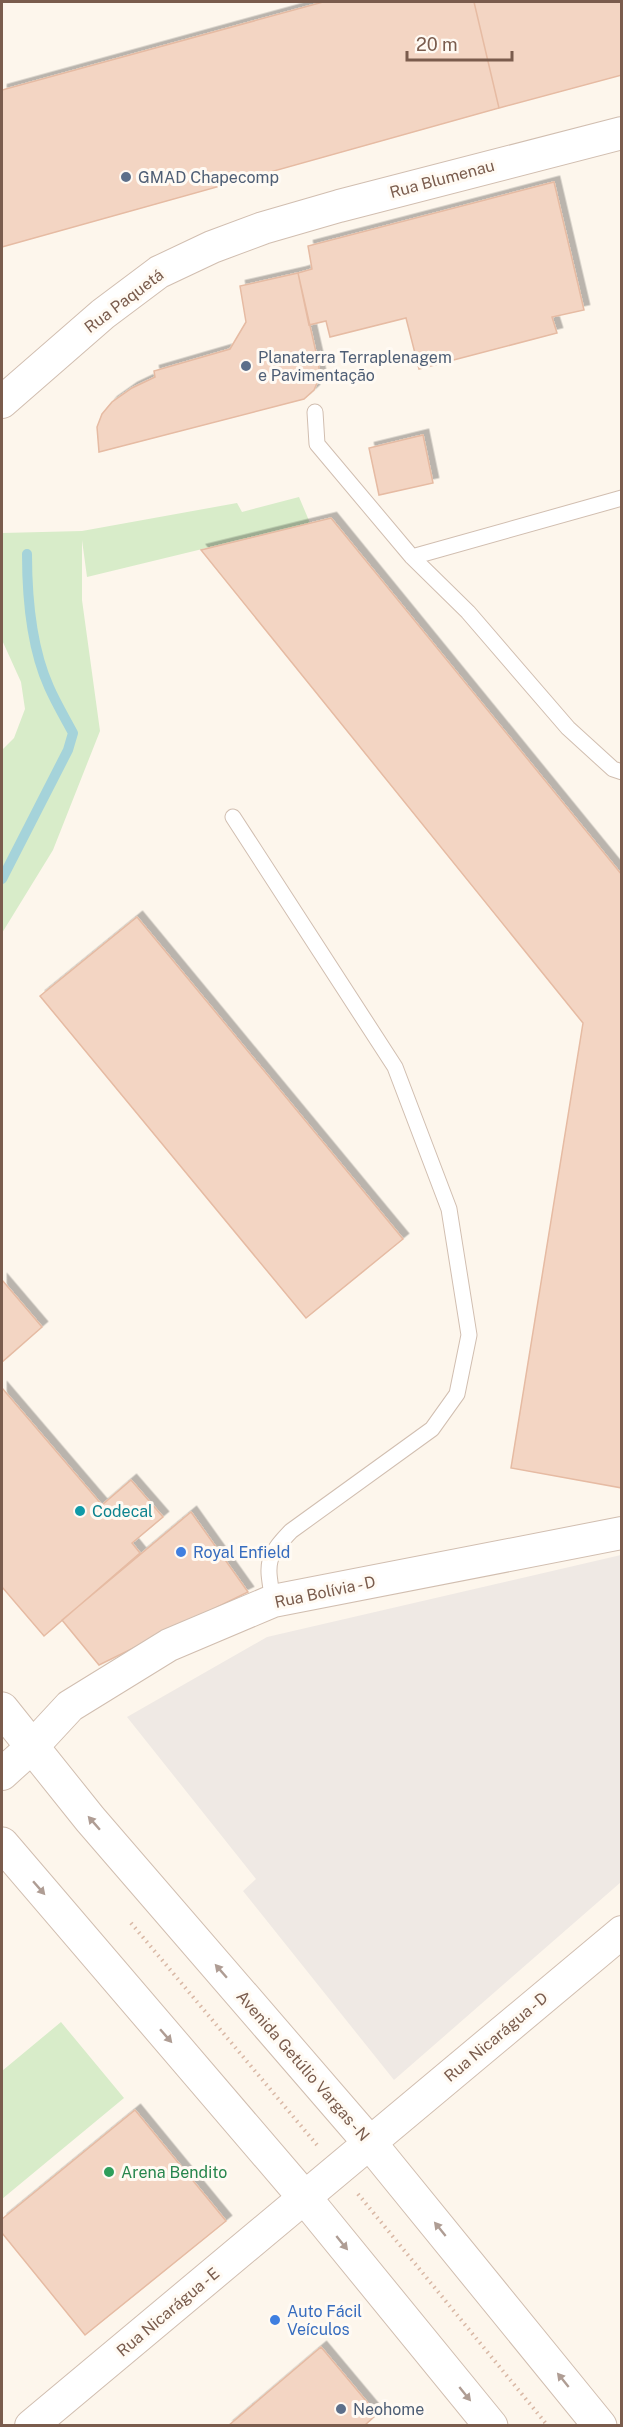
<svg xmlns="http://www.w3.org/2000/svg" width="623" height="2427" font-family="'Public Sans',sans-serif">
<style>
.industrial{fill:#efe9e4}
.green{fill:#d8ecc9}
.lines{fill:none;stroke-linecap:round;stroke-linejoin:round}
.stream{stroke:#a5d3da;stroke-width:10}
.building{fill:#f3d5c3;stroke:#e6bba3;stroke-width:1.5;filter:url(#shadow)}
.service-casing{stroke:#d1beb0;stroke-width:17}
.minor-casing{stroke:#d1beb0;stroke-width:34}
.tertiary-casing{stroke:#d1beb0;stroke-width:35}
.path{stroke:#d9b8a5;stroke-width:4;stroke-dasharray:1.5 4.5;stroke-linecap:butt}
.service{stroke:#fff;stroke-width:15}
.minor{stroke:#fff;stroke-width:32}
.tertiary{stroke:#fff;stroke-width:33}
.oneway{fill:#af9d94}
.service-dot{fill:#5c6f8a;stroke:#fffaf3;stroke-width:2}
.culture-dot{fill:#0f9aa8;stroke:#fffaf3;stroke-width:2}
.shop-dot{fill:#3f7fe0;stroke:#fffaf3;stroke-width:2}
.leisure-dot{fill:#2e9e5b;stroke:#fffaf3;stroke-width:2}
.labels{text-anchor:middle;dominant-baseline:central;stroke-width:6;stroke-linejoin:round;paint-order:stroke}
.service-label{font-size:16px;fill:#4e5e75;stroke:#fffaf3;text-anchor:start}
.street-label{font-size:16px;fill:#7a5c4d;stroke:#fffaf3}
.culture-label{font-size:16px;fill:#0d838f;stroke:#fffaf3;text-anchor:start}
.shop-label{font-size:16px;fill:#366cbe;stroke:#fffaf3;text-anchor:start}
.leisure-label{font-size:16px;fill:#27864d;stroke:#fffaf3;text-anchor:start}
</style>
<defs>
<filter id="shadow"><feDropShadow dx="5.5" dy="-5.5" stdDeviation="0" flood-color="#0004"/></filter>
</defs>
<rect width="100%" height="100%" fill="#fdf6ec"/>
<path class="industrial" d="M621,1555V1882L394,2080L243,1891L256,1879L127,1717L267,1637Z"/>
<path class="green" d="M299,497L310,523L87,577L82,540V600L100,731L53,850L2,933V750L14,738L25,709L21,682L2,640V533L82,531L237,503L242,512Z
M61,2022L124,2098L2,2199V2071Z"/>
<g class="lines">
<path class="stream" d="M2,879L68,750L73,733C65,718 56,703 49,687C31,647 27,597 27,554"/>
</g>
<path class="building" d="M323,2H474L499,108L2,247V90Z
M474,2H622V75L499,108Z
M554,182L584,310L552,317L557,333L419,369L406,318L330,337L326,321L309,325L298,273L312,269L308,246Z
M298,273L318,361L320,376L314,390L304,399L99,452L97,427L102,414L112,402L132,388L155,377L154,371L230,349L246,322L240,286Z
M423,435L433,483L379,495L369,448Z
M331,518L622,875V1488L511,1468L583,1023L201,550Z
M137,917L403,1239L306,1318L40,996Z
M2,1280L42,1327L2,1362Z
M2,1388L102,1505L131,1480L163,1517L132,1543L140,1553L44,1636L2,1587Z
M191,1512L248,1592L99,1665L62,1620Z
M135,2110L226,2221L85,2335L2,2233V2219Z
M321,2347L377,2414L364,2426H228Z"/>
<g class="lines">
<g class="service-casing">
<path id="service" d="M315,412L317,444L412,557L468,612L568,728L613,769L622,772
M412,557L622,498
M233,817L395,1067L449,1209L469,1335L457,1394L432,1429L291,1531C264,1559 267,1564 273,1601"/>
</g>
<g class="minor-casing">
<path id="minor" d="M2,402L103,314L159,272L212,247L263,228L339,206L622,133
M2,1774L32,1747L70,1706L169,1645L273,1601L622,1533
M31,2426L622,1932"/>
</g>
<g class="tertiary-casing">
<path id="tertiary" d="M2,1709L90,1819L369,2142L600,2426
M2,1844L305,2198L491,2426"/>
</g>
<path class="path" d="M131,1923L317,2145
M358,2194L548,2426"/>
<use href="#service" class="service"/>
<use href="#minor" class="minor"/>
<use href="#tertiary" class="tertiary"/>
</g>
<defs><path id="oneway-solid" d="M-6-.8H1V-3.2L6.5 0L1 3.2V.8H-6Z" transform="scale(1.5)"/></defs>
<g class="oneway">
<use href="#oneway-solid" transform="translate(94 1823) rotate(-131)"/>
<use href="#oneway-solid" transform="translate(39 1888) rotate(49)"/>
<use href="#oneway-solid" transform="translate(221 1971) rotate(-131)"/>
<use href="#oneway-solid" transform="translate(166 2036) rotate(49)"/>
<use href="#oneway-solid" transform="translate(440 2229) rotate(-129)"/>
<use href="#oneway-solid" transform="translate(342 2243) rotate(51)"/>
<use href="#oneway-solid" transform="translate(563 2380) rotate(-129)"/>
<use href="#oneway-solid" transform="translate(465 2394) rotate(51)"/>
</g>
<g class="service-dot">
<circle cx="126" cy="177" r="6"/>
<circle cx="246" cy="366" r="6"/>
<circle cx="341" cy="2409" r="6"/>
</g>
<circle class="culture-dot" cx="80" cy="1511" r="6"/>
<g class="shop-dot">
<circle cx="181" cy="1552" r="6"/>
<circle cx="275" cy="2320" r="6"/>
</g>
<circle class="leisure-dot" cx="109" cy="2172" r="6"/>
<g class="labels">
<g class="service-label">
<text x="138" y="177">GMAD Chapecomp</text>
<text x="258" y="357">Planaterra Terraplenagem<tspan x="258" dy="18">e Pavimentação</tspan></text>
<text x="353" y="2409">Neohome</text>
</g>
<g class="street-label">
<text transform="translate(442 179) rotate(-15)">Rua Blumenau</text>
<text transform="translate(124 301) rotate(-37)">Rua Paquetá</text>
<text transform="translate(325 1592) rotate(-12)">Rua Bolívia - D</text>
<text transform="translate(496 2037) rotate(-40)">Rua Nicarágua - D</text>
<text transform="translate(303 2066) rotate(49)">Avenida Getúlio Vargas - N</text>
<text transform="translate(168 2312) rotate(-40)">Rua Nicarágua - E</text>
</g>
<g class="culture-label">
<text x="92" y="1511">Codecal</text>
</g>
<g class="shop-label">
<text x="193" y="1552">Royal Enfield</text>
<text x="287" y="2311">Auto Fácil<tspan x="287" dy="18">Veículos</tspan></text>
</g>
<g class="leisure-label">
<text x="121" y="2172">Arena Bendito</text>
</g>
</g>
<rect width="623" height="2427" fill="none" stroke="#7a5c4d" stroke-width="6"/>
<path d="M407 51v9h105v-9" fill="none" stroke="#7a5c4d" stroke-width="3"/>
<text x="416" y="51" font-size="18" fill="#7a5c4d" stroke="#fffaf3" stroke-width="4.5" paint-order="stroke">20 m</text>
</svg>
